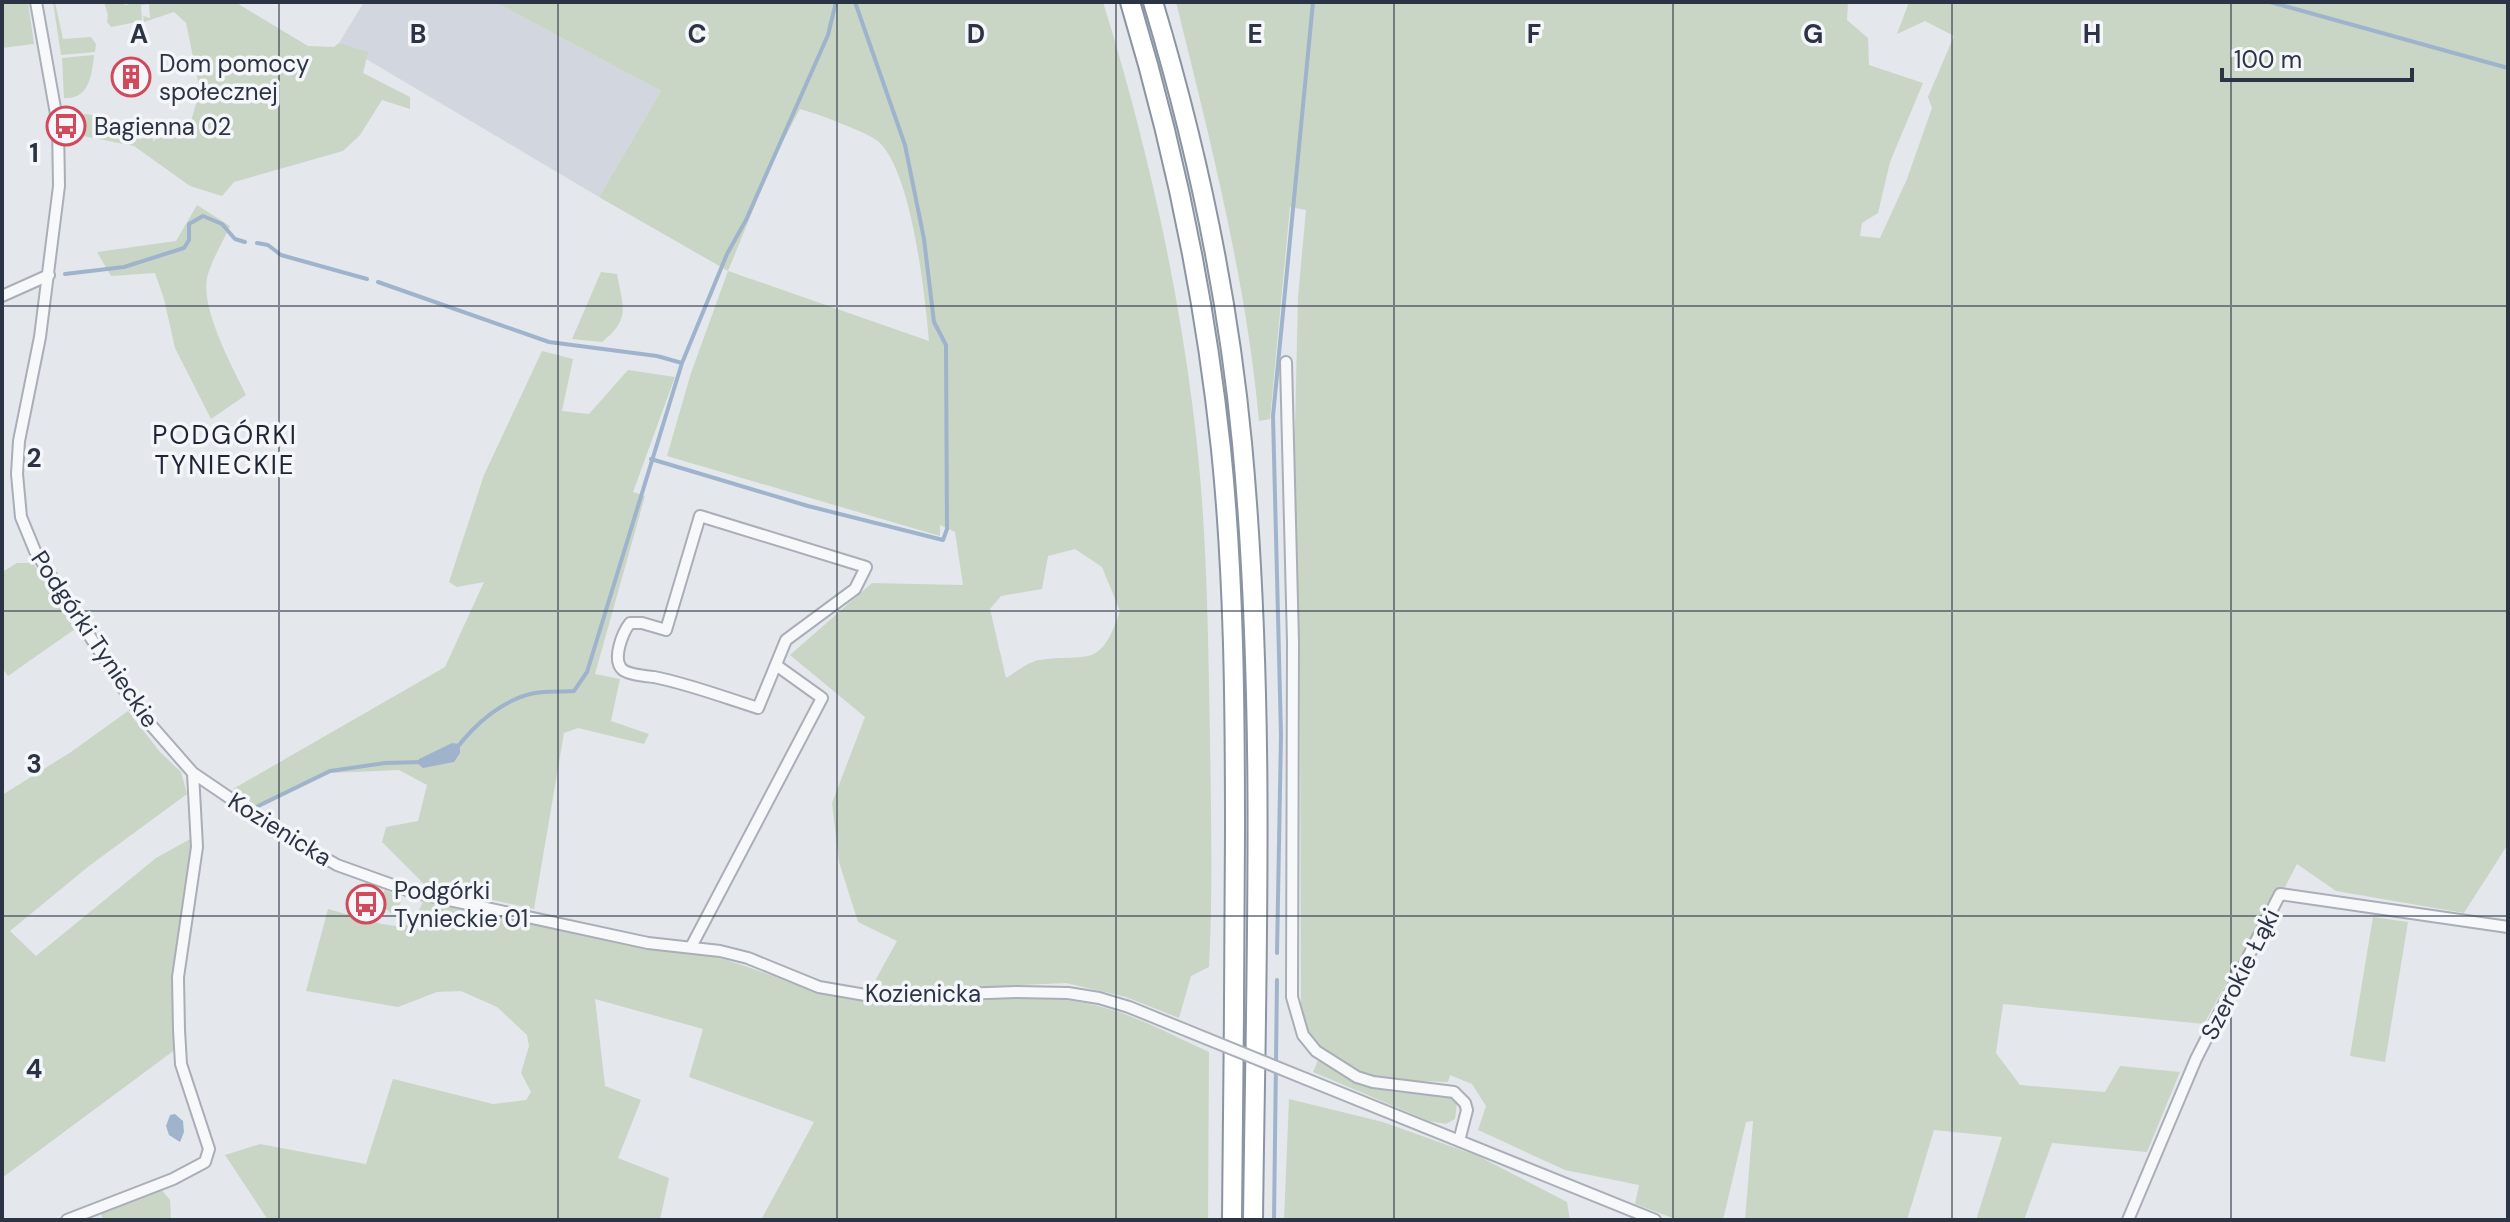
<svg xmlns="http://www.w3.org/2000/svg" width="2510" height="1222" font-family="'DM Sans',sans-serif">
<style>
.built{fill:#d2d6de}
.green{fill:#c9d6c5;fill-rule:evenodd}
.water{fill:#9fb4cc}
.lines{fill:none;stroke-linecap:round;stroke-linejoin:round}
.stream{stroke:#9fb4cc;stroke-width:4}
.minor-casing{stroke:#a9aeb7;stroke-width:14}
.motorway-casing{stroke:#8b94a3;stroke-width:22}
.minor{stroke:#f7f8fa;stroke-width:10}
.motorway{stroke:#fff;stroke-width:18}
.minor-bridge-casing{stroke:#a9aeb7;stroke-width:14;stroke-linecap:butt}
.minor-bridge{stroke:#f7f8fa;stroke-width:10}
.grid{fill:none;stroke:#2b3445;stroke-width:2;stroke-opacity:0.55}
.labels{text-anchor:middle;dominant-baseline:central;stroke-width:7;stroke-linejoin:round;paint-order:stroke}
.poi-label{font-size:24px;fill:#2b3445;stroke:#f4f6f9;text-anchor:start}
.street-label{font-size:24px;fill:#2b3445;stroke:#f4f6f9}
.neighbourhood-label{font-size:26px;letter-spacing:2px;fill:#1d2536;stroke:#f4f6f9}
.grid-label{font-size:26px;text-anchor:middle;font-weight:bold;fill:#2b3445;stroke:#f4f6f9;stroke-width:7;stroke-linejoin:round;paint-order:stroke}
</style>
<rect width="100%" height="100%" fill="#e4e7ec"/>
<path class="built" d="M364,2H495L661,91L599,197L339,43Z"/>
<path class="green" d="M2,2H28L34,44L2,48Z
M53,2H55L63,39L91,37L96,44L95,52L61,55Z
M104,2H119L126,5L135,2H235L308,46L334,47L339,43L368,52L363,73L410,97V109L382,100L360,135L343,151L234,182L222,196L190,186L134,146L68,133L66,116L71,111L80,118L85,114L92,115L135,134L140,139L147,137L149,131L154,142L156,135L191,121L200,90L186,23L174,12L144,22L143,16L150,18L149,4L141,5L142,21L111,27L107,22L108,15Z
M495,2H1103C1144,134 1176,273 1193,410C1207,518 1208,628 1210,737C1211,814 1213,890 1209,967L1191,976L1179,1018L1126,997L1066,983L908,990L871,988L897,941L858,922L839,862L832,803L865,717L790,655L872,583L963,585L955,532L940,525V536L667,456L691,373L728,271L599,197L661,91ZM800,109C815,113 870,133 879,142C912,173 925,295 929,341L728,271L776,154ZM1075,549L1102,567L1120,611C1100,670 1090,653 1039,660C1028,662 1016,672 1006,678L990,609L1001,596L1042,589L1048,556Z
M1176,2H1848L1847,20L1868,38L1869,65L1923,83L1890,162L1878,213L1862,223L1860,236L1880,238L1907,179L1932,108L1928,97L1954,36L1925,21L1897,34L1909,2H2508V844L2464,913L2336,891L2297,864L2285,887L2275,893L2204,1024L2003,1004L1996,1053L2020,1085L2105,1092L2120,1066L2180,1072L2147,1152L2052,1143L2024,1220H1976L2002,1137L1934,1130L1907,1220H1745L1753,1121L1746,1122L1723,1220H1678L1635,1204L1639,1185L1565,1170L1478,1130L1486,1106L1472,1084L1450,1075L1448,1082C1399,1081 1332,1080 1307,1029C1303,1022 1303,1012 1301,1004L1300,696L1293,515L1298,297L1306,210L1290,207L1270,419L1259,421C1246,279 1210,140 1176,2Z
M94,55C92,75 89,100 64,98L62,58Z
M197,205L230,226C223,242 211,261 207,278C201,310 232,366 246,395L211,419L175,348L164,299L155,273L111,276L97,252L176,241Z
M601,272L617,274C623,307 631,319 602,342L572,339Z
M542,351L573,359L562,411L589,414L628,370L675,377L633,492L645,496L595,674L620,679L611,721L649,734L644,744L578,728L564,733L534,909L425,885L382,842L386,827L418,821L427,785L399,770L331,773L259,808L233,789L445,667L484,582L457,587L449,582L484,475Z
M17,563H33L75,629L8,676L2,668V572Z
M128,711L160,752L181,772L187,794L89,866L10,931L36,956L156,858L192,838L176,1049L2,1178V795L71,752Z
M385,890L402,898L397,912L391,913L385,908L381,895Z
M424,900C492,913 558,930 626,943C654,949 682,950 710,956C758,966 800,992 849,999C925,1010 1003,989 1079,1002C1125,1009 1167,1033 1209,1052L1208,1220H761L814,1122L689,1077L703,1029L595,999L605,1086L641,1100L618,1158L669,1178L660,1220H268L225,1155L260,1144L366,1164L393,1079L493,1104L526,1100L531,1092L521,1073L529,1046L527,1035L497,1007L461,991L437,992L398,1007L306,991L328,909L382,924L403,927L414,920Z
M2373,917L2408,922L2385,1062L2350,1056Z
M1318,1060C1338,1072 1360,1084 1383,1090C1410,1097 1433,1083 1457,1103L1455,1119L1446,1124L1429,1121L1313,1072Z
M1289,1099L1383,1122L1478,1156L1567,1202L1570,1220H1284Z
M161,1189L170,1200L171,1220H103L101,1214Z"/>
<path class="water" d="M452,743L460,744V753L454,762L423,768L418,764L419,759Z
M175,1114L183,1121L184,1132L180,1142L169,1135L166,1126L170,1115Z"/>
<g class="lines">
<path class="stream" d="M2270,2L2508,68
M257,243L268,245L281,255L367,279
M65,274L124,267L184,248L189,240V224L203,216L222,224L235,239L245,242
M378,282L549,342L657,356L682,363
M651,459L808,506L943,540L947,529L946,345L934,322L924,239L905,145L855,2
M456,749C475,724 503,699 535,693C547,691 561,692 574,691L587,672L682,363L727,254L746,220L828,35L836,2
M258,806L330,771L385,763L422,762
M1277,953L1281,735L1273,416L1313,2
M1274,1220L1277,980"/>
<g class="minor-casing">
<path id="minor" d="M36,2L58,125L59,186L40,337L19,441L17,474L21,517L35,551L136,708L193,773L283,834L337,865L412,892L648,943L720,951L748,958L819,987L877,997L1016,992L1068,993L1099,998L1129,1007L1183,1029
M2,296L49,275
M1286,362L1293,642L1292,997L1303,1035L1316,1051L1357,1077L1373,1082L1454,1092L1465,1103L1467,1110L1459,1141
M700,516L866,567L855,589L786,640L758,708C723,697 689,684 654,677C645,676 630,675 623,670C611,660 623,632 630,623H642L666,630Z
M691,947L822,698L776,665
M1306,1079L1655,1220
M67,1220L173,1179L205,1162L209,1149L181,1064L179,1030L178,977L197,847L193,773
M2128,1220L2196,1059L2280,894L2508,927"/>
</g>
<g class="motorway-casing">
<path id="motorway" d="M1130,2C1174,148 1205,298 1221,449C1234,576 1235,704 1235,831C1235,961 1233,1090 1232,1220
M1153,2C1196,145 1228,294 1242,443C1266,701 1256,961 1253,1220"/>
</g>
<use href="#minor" class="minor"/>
<use href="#motorway" class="motorway"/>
<g class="minor-bridge-casing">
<path id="minor-bridge" d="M1183,1029L1306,1079"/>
</g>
<use href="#minor-bridge" class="minor-bridge"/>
</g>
<path class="grid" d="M279,2V1220M558,2V1220M837,2V1220M1116,2V1220M1394,2V1220M1673,2V1220M1952,2V1220M2231,2V1220M2,306H2508M2,611H2508M2,916H2508"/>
<defs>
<g id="building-ring" transform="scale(2)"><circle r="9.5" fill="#f4f6f9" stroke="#d1495b" stroke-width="1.5"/><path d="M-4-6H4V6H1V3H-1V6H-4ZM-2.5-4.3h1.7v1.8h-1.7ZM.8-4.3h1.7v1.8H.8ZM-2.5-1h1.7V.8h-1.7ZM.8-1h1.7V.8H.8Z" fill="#d1495b"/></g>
<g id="bus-ring" transform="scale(2)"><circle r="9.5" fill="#f4f6f9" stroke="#d1495b" stroke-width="1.5"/><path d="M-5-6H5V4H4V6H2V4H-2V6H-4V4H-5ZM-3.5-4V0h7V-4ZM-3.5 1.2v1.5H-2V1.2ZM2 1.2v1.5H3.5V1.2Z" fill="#d1495b"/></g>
</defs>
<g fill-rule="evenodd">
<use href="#building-ring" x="131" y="77"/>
<use href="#bus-ring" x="66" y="126"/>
<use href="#bus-ring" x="366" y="904"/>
</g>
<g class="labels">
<g class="poi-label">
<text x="159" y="63">Dom pomocy<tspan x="159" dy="28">społecznej</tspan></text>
<text x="94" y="126">Bagienna 02</text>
<text x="394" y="890">Podgórki<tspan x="394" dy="28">Tynieckie 01</tspan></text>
</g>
<g class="street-label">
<text transform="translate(95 639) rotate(56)">Podgórki Tynieckie</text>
<text transform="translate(280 829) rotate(32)">Kozienicka</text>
<text transform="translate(2240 974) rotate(-63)">Szerokie Łąki</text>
<text x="923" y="993">Kozienicka</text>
</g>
<g class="neighbourhood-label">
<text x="225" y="435">PODGÓRKI<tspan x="225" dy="30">TYNIECKIE</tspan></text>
</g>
</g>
<g class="grid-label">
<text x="139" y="43">A</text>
<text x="418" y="43">B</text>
<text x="697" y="43">C</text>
<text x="976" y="43">D</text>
<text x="1255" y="43">E</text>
<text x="1534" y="43">F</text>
<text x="1813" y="43">G</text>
<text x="2092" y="43">H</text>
<text x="34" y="162">1</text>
<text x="34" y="467">2</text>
<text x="34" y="773">3</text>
<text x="34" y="1078">4</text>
</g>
<rect width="2510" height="1222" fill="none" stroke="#2b3445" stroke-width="8"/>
<path d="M2222 68v12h190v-12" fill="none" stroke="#2b3445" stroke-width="4"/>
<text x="2234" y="68" font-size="24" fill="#2b3445" stroke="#f4f6f9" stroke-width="6" paint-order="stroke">100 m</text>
</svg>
